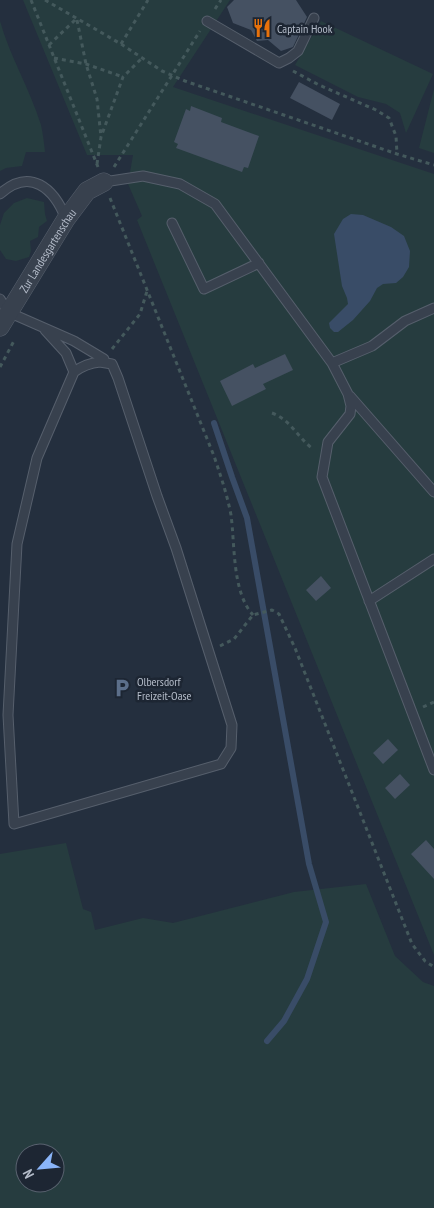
<svg xmlns="http://www.w3.org/2000/svg" width="434" height="1208" font-family="'PT Sans Narrow',sans-serif">
<style>
.green{fill:#263c3f;fill-rule:evenodd}
.water{fill:#394c67}
.lines{fill:none;stroke-linecap:round;stroke-linejoin:round}
.stream{stroke:#394c67;stroke-width:6}
.building{fill:#455162}
.service-casing{stroke:#565f6c;stroke-width:11}
.minor-casing{stroke:#565f6c;stroke-width:19}
.path{stroke:#44595c;stroke-width:3;stroke-dasharray:4 4;stroke-linecap:butt}
.service{stroke:#38414e;stroke-width:9}
.minor{stroke:#38414e;stroke-width:18}
.labels{text-anchor:middle;dominant-baseline:central;stroke-width:5;stroke-linejoin:round;paint-order:stroke}
.poi-label{font-size:12px;fill:#b4bcc9;stroke:#1d2633;text-anchor:start}
.street-label{font-size:12px;fill:#b4bcc9;stroke:#1d2633}
</style>
<rect width="100%" height="100%" fill="#242f3e"/>
<path class="green" d="M23,0H230L173,87L434,174V955L137,220L142,216L128,184L133,155H87Z
M0,21C10,57 30,89 41,125C43,134 44,143 45,152H26L22,166L6,168L0,171Z
M321,21L433,74L406,133L400,113L386,104L358,97L295,65Z
M434,89V153L419,148Z
M27,198L44,202L45,214L47,221L39,227L38,237L30,241L31,251L29,257L16,261L6,259L0,250V225L4,213L14,203Z
M66,843L83,909L91,912L95,930L143,918L173,923L294,892L366,884L395,956L423,982L434,986V1208H0V854ZM25,1153H55V1183H25Z"/>
<path class="water" d="M351,214L363,215L391,227L404,236L410,251L409,267L403,277L396,283L383,284L377,288L370,301L353,320L338,332H334L330,328L329,323L348,304L347,298L342,286L334,234L343,219Z"/>
<g class="lines">
<path class="stream" d="M214,423L232,477L247,518L309,864L326,922L307,979L284,1021L267,1041"/>
</g>
<path class="building" d="M234,0H296L307,17L293,47L281,51L268,40L257,41L251,30L233,23L227,7Z
M299,82L340,104L332,120L290,98Z
M191,106L222,118L221,122L259,136L248,168L244,167L242,172L176,148L178,144L174,142L186,109L190,111Z
M285,354L293,370L263,384L266,389L232,406L220,381L253,364L255,368Z
M321,576L331,588L316,601L306,590Z
M388,739L398,750L383,764L373,753Z
M400,774L410,785L395,799L385,788Z
M426,840L434,849V879L411,854Z"/>
<g class="lines">
<g class="service-casing">
<path id="service" d="M207,21L279,63L289,58L298,51L314,18
M104,182L143,176L180,184L215,204L332,363L348,394L351,406L350,414L328,442L322,477L434,770
M0,194C30,167 54,188 66,219
M172,223L204,289L259,263
M0,299L8,312L74,341L104,359
M45,330L66,353L74,372
M100,362L112,364L118,378L157,496L176,548L232,725L231,748L221,764L14,824L8,715L17,544L37,458L74,372C82,366 89,363 100,362Z
M332,363L372,346L405,321L434,308
M350,396L434,492
M369,601L434,559"/>
</g>
<g class="minor-casing">
<g id="minor">
<path id="s1" d="M0,327L66,219L87,191L104,182"/>
</g>
</g>
<path class="path" d="M31,0L98,167
M45,0L121,44L162,71L185,81L397,154L434,165
M215,9L221,0
M77,20L86,64L97,99L101,137
M121,44L148,0
M49,45L76,19
M54,58L86,64L123,77
M293,71L319,85L376,110L389,118L396,136L397,154
M97,164L101,137L123,77L142,58
M114,167L200,31
M110,198L214,456C221,477 227,494 231,515C235,545 232,592 253,615
M112,349L140,314L147,291
M0,367L15,339
M272,413C291,420 298,438 313,449
M220,646L234,639L253,615L272,610L279,614L295,648L412,944L425,961L434,967
M423,707L434,702"/>
<use href="#service" class="service"/>
<use href="#minor" class="minor"/>
</g>
<defs>
<g id="restaurant-bare" transform="scale(1.5)"><path d="M-5-6h1v4h1v-4h1v4h1v-4h1v5L-1.5 .5V6h-2V.5L-5-1ZM5-6V6H3V1.5H1.5Q1.5-4 5-6Z" fill="#e8710a" stroke="#1d2633" stroke-width="2.5" paint-order="stroke"/></g>
<g id="parking-bare" transform="scale(1.5)"><path d="M-3.5-5.5H1a3.5 3.5 0 0 1 0 7H-1V5.5H-3.5ZM-1-3.4V-.6H.8a1.4 1.4 0 0 0 0-2.8Z" fill="#5c6f8a" stroke="#1d2633" stroke-width="2.5" paint-order="stroke"/></g>
</defs>
<g fill-rule="evenodd">
<use href="#restaurant-bare" x="262" y="28"/>
<use href="#parking-bare" x="122" y="688"/>
</g>
<g class="labels">
<g class="poi-label">
<text x="277" y="28">Captain Hook</text>
<text x="137" y="681">Olbersdorf<tspan x="137" dy="14">Freizeit-Oase</tspan></text>
</g>
<g class="street-label">
<text stroke="none"><textPath href="#s1" startOffset="90">Zur Landesgartenschau</textPath></text>
</g>
</g>
<g transform="translate(40 1168) rotate(243)"><circle r="24" fill="#1d2633" stroke="#59626f"/>
<path d="M0-4L9 19L0 12L-9 19Z" fill="#8ab4f8"/>
<text y="-8" font-size="14" font-weight="bold" text-anchor="middle" fill="#b4bcc9">N</text>
</g>
</svg>
